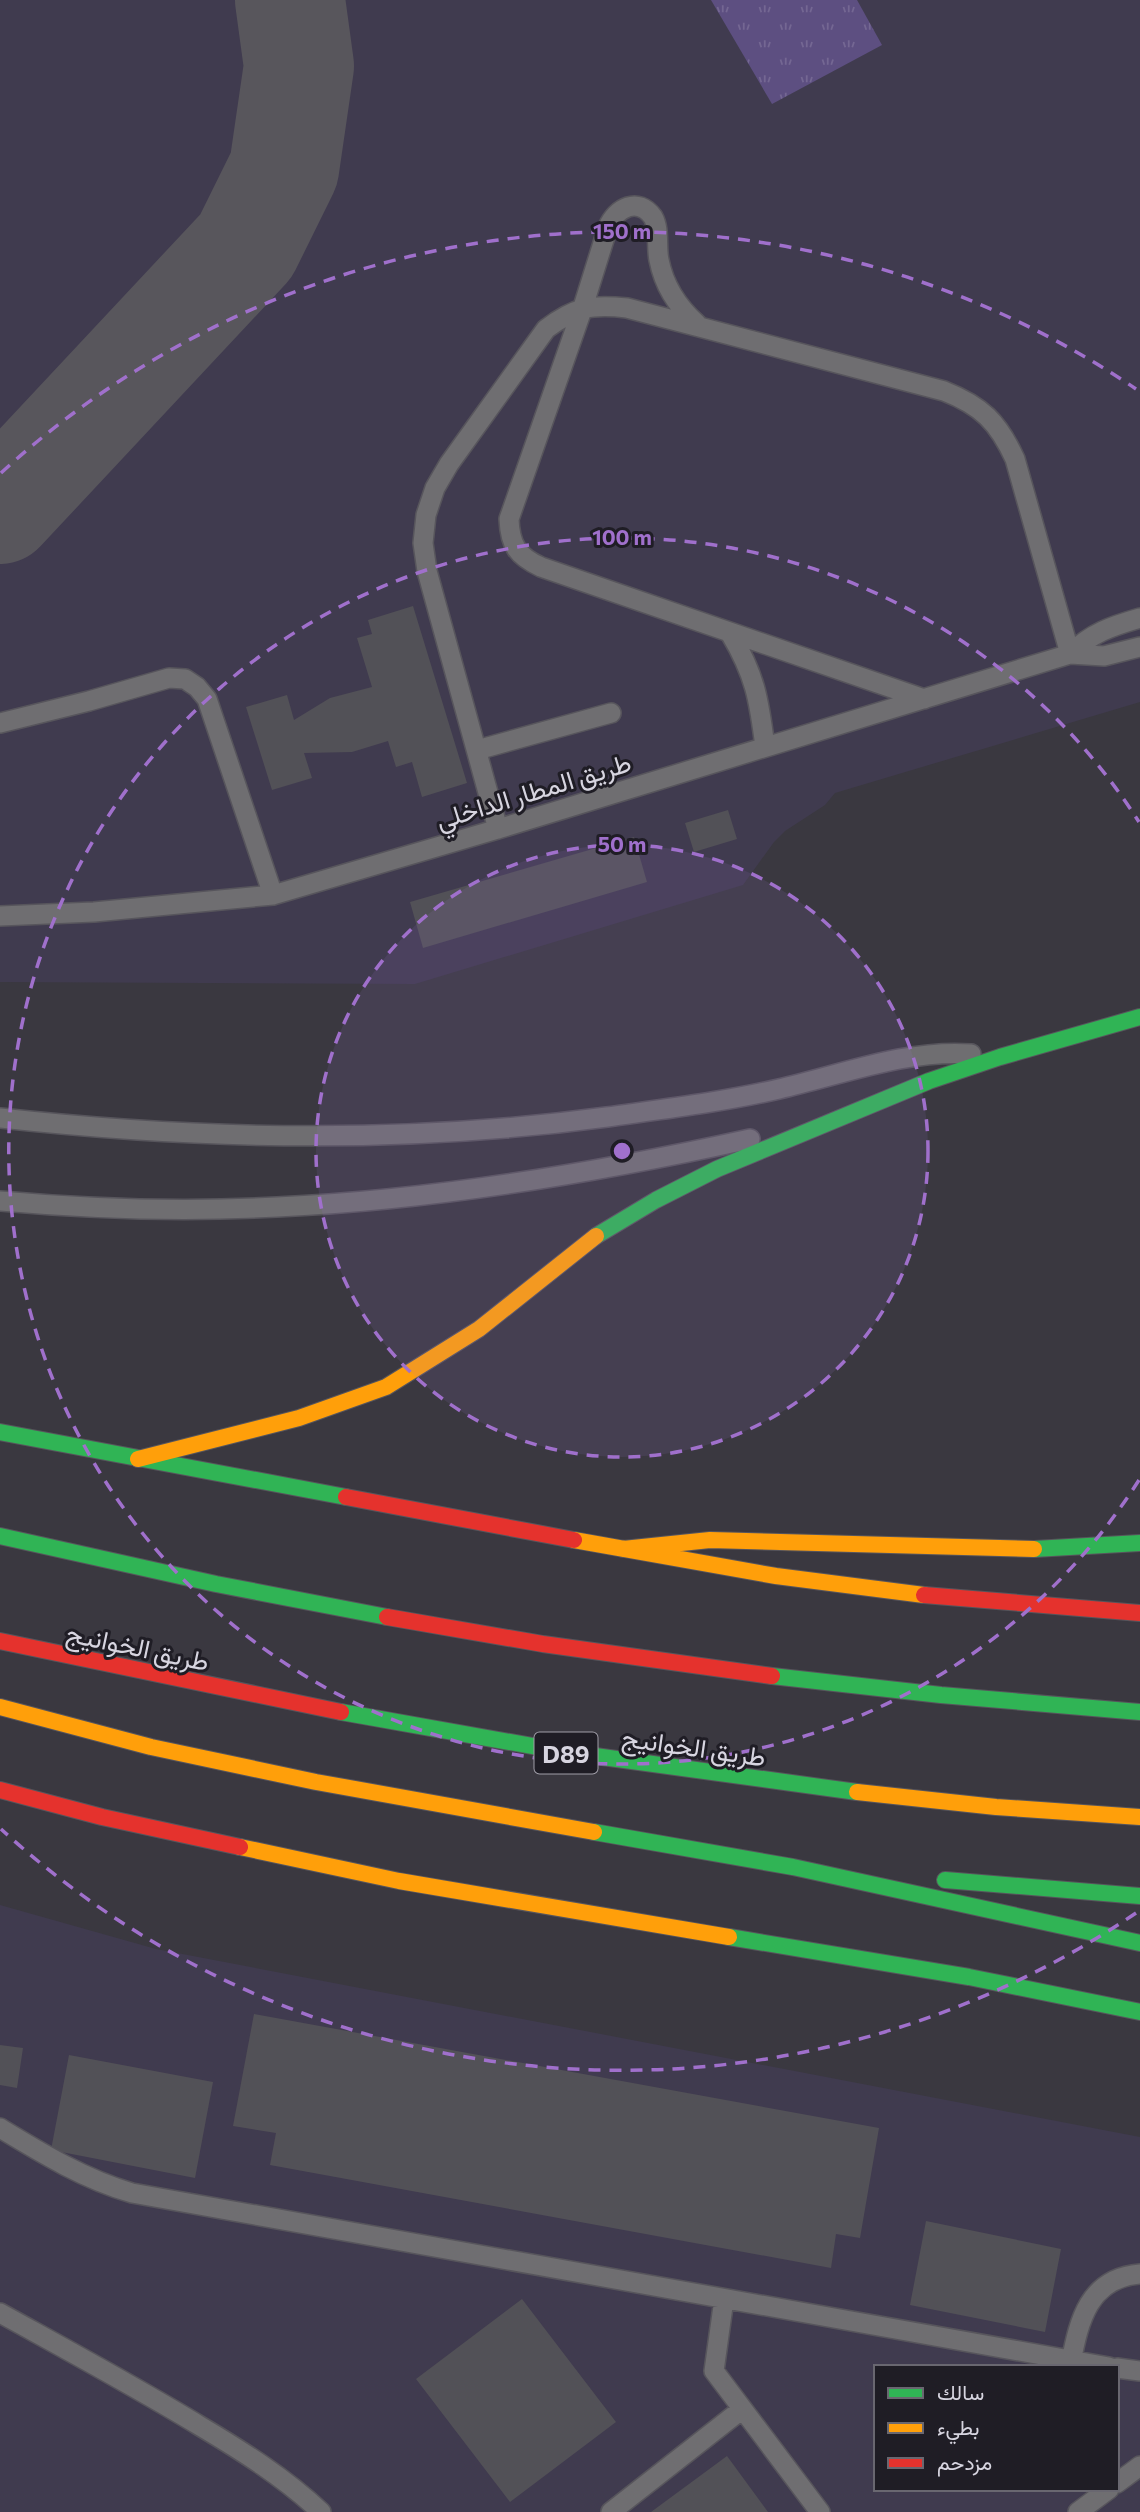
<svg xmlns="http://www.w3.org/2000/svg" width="1140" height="2512" font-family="Commissioner,Vazirmatn,sans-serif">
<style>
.built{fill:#403b4f;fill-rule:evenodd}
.grass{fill:url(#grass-tufts)}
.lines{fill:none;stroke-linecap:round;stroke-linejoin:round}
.taxiway{stroke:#58565c;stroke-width:110}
.building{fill:#525157}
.lane-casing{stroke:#57555c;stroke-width:22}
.fast-casing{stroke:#57555c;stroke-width:18}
.slow-casing{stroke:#57555c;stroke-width:18}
.jam-casing{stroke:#57555c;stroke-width:18}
.lane{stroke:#6f6e71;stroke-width:19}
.fast{stroke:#30b455;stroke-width:16}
.slow{stroke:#ff9f0a;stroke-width:16}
.jam{stroke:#e5322d;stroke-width:16}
.ring{fill:none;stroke:#a070cc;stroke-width:3.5;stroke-dasharray:12 9}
.labels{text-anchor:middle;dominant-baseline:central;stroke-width:6;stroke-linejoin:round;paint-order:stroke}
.shield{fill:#1f1d25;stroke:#a09ea8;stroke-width:2}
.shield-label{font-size:24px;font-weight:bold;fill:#d7d5e0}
.street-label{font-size:26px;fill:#d7d5e0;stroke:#1f1d25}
.centre{fill:#a070cc;stroke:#1f1d25;stroke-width:3.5}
.ring-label{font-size:21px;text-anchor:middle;font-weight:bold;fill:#a070cc;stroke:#1f1d25;stroke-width:6;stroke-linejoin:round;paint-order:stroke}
</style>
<defs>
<pattern id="grass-tufts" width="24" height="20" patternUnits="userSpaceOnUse" patternTransform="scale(1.75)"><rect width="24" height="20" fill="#5d4f81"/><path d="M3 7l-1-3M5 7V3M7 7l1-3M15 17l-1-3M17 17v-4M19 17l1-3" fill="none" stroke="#746793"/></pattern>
</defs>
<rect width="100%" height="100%" fill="#3a3840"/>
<path class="built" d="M0,0H1140V702L835,793L825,805L785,831L774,842L743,885L415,984L0,982Z
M0,1905L156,1949L1140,2137V2512H0ZM876,2367H1117V2489H876Z"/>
<path class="grass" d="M711,0H857L882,45L772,104Z"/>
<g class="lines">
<path class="taxiway" d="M0,509L246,246L284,169L299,66L290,0"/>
</g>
<path class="building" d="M413,606L467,783L422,797L412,762L396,767L388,741L352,752L304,753L312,778L272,790L246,707L287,695L294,720L330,698L372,687L357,638L372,634L368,620Z
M728,810L737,839L694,852L685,823Z
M634,837L647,882L423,948L410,902Z
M254,2014L879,2128L860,2238L836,2234L831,2268L270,2165L276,2133L233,2126Z
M0,2045L23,2048L17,2088L0,2085Z
M69,2055L213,2082L195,2178L51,2150Z
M926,2221L1061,2249L1045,2332L910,2305Z
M522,2299L616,2422L510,2502L416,2379Z
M727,2456L768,2512H651Z"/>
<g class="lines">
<g class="lane-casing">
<path id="lane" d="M697,324C678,307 664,286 659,260C656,247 660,229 653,217C638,196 616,208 608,227L583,307L509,519C510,545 517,556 541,567L924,699
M730,633C755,675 759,699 765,747
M1070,654C1091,633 1112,626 1140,618
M0,723L89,701L169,678L185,679L197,687L207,699L273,895
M477,750L611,713
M498,829L427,571L423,543L426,515L435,488L449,464L546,329C575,307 591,304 627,308L944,391C982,406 998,422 1015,459L1070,654
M0,916L94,912L273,895L498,829L1070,654L1104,656L1140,647
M0,1118C201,1140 406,1144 607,1117C664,1109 723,1102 779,1089C841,1075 907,1049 971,1054
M0,1201C91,1209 185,1212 277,1207C436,1200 595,1173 750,1139
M0,2128C43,2154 84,2179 132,2193L1109,2367
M724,2299L714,2371L820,2512
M0,2313C67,2350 134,2386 200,2426C242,2451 285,2478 321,2512
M1071,2362C1079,2320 1089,2278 1140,2274
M1117,2368L1140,2371
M1117,2483L1140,2466
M611,2512L741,2410
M1078,2512L1109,2489"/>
</g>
<g class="fast-casing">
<path id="fast" d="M596,1236L656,1200L717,1169L929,1081L1000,1057L1140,1017
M0,1432L346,1497
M0,1536L216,1584L387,1617
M1034,1549L1140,1543
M772,1676L941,1695L1140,1712
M341,1712L566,1752L857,1792
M594,1832L793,1867L1140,1943
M945,1880L1140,1896
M729,1937L969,1977L1140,2012"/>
</g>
<g class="slow-casing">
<path id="slow" d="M138,1459L299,1418L386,1387L479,1329L596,1236
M574,1540L776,1576L924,1595
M623,1549L710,1540L1034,1549
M0,1707L151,1747L316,1782L594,1832
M857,1792L996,1807L1140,1817
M240,1847L399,1881L729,1937"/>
</g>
<g class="jam-casing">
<path id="jam" d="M346,1497L574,1540
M924,1595L1140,1613
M387,1617L543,1644L772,1676
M0,1641L341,1712
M0,1790L102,1817L240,1847"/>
</g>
<use href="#lane" class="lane"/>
<use href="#fast" class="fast"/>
<use href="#slow" class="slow"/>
<use href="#jam" class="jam"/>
</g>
<circle cx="622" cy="1151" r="306" fill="#a070cc" fill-opacity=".12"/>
<g class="ring">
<circle cx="622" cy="1151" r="306"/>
<path d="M1139 1480A613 613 0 1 1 1139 822"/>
<path d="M1136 1913A919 919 0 0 1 1 1829M1 473A919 919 0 0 1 1136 389"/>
</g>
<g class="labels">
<rect class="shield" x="534.5" y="1732.5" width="63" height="41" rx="5"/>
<g class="shield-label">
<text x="566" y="1753">D89</text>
</g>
<g class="street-label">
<text transform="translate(533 790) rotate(-17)">طريق المطار الداخلي</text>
<text transform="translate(138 1646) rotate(12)">طريق الخوانيج</text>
<text transform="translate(694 1746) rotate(8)">طريق الخوانيج</text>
</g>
</g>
<circle cx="622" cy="1151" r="10" class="centre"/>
<g class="ring-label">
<text x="622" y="239">150 m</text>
<text x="622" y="545">100 m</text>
<text x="622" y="852">50 m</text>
</g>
<rect x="874" y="2365" width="245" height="126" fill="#1f1d25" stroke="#696770" stroke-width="2"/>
<rect x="888" y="2388" width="35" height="10" fill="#30b455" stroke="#696770" stroke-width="2"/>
<text x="937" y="2400" font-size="21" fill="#d7d5e0">سالك</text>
<rect x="888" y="2423" width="35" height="10" fill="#ff9f0a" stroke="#696770" stroke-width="2"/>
<text x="937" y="2435" font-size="21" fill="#d7d5e0">بطيء</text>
<rect x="888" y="2458" width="35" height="10" fill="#e5322d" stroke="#696770" stroke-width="2"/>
<text x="937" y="2470" font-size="21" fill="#d7d5e0">مزدحم</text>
</svg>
